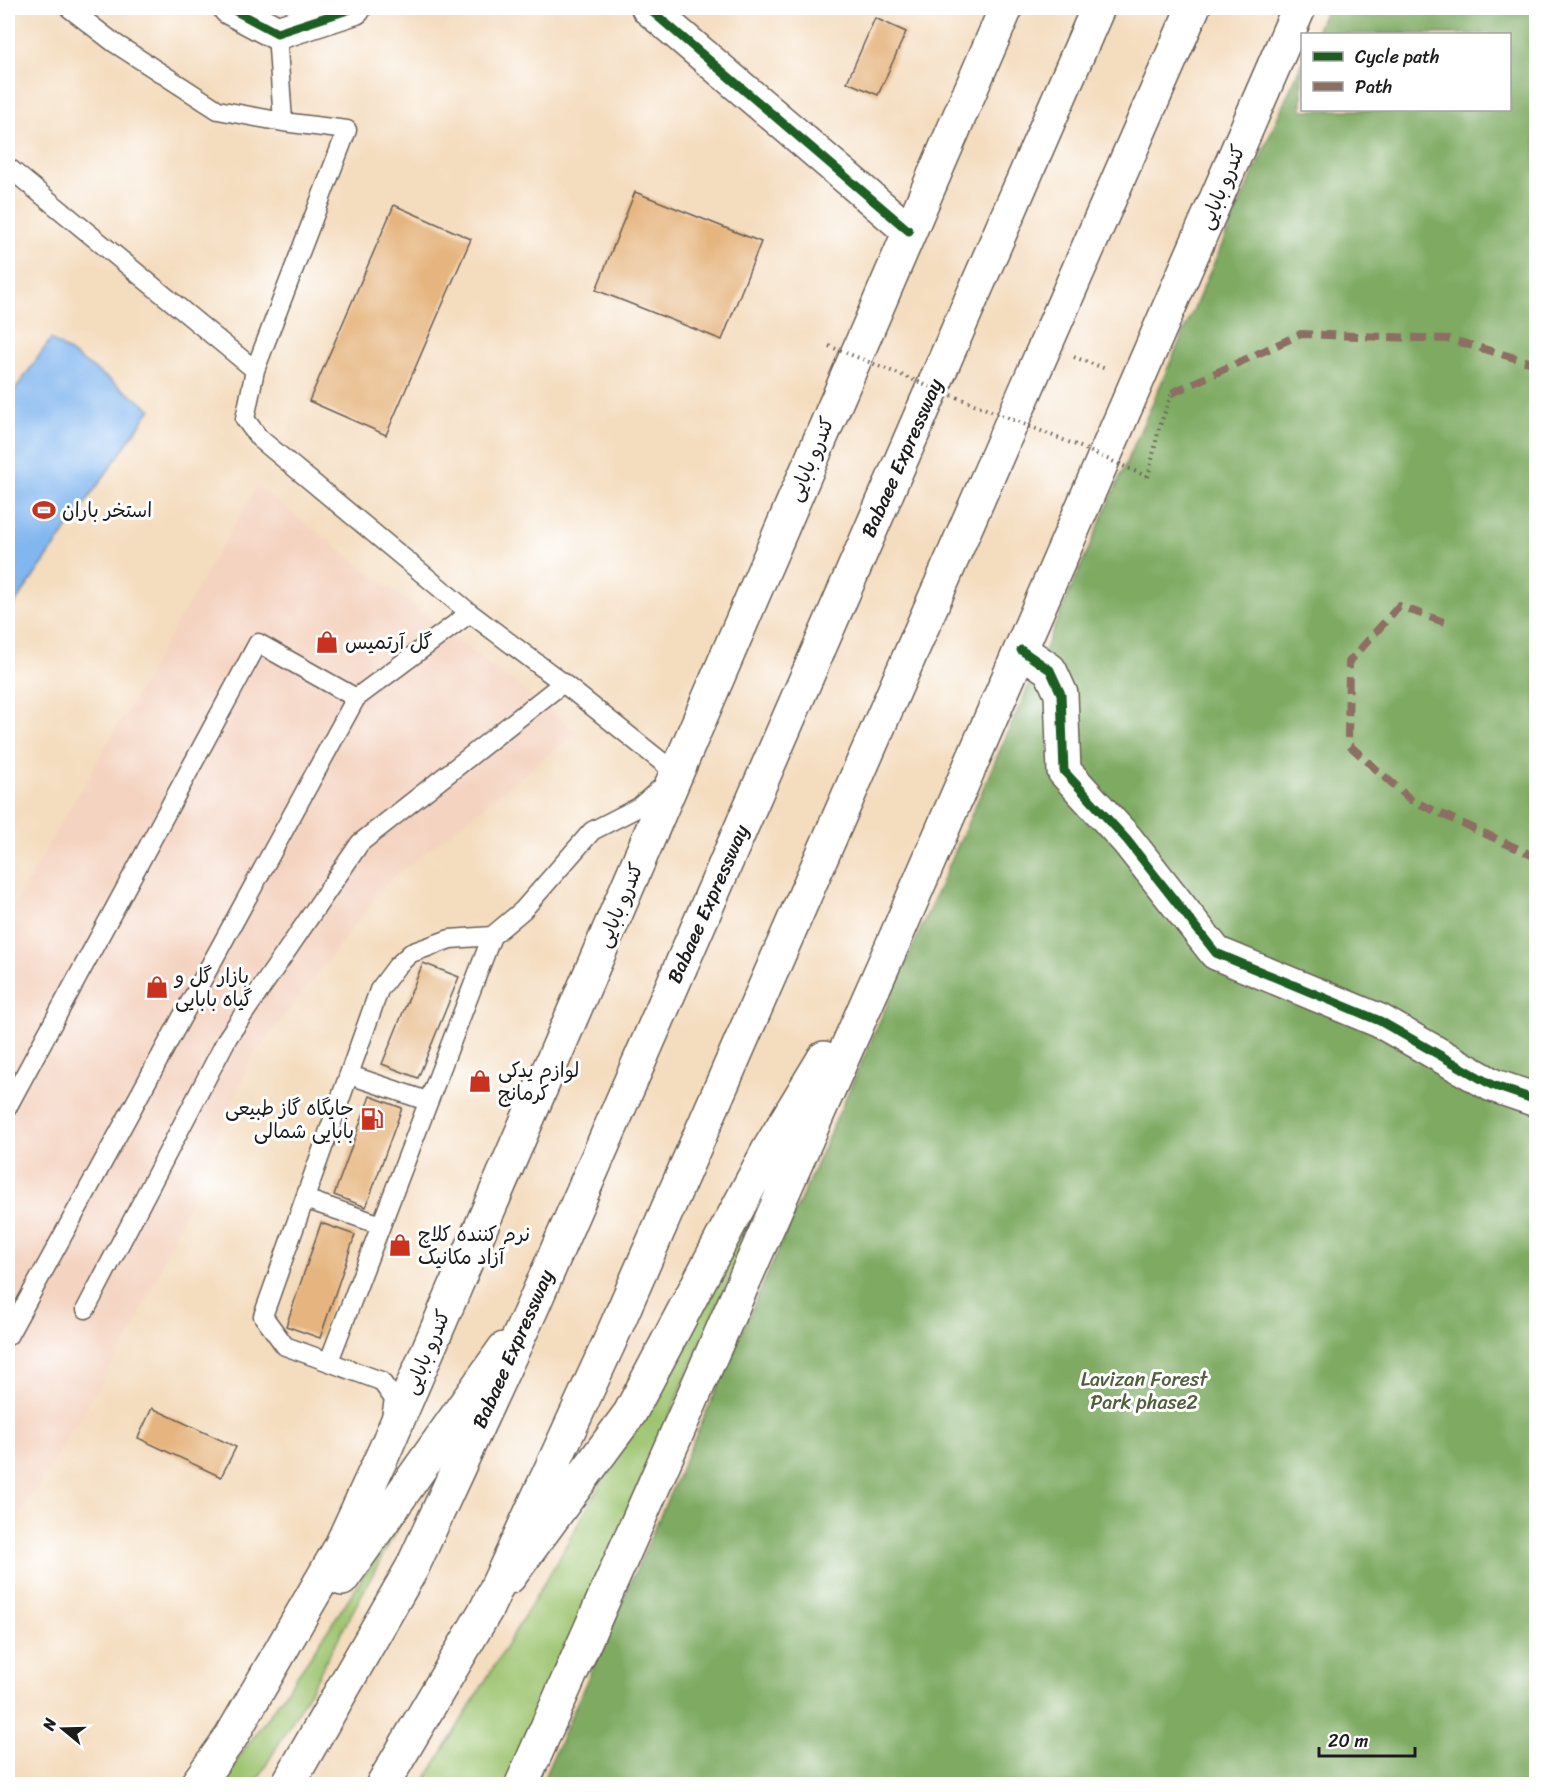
<svg xmlns="http://www.w3.org/2000/svg" width="1544" height="1792" font-family="Sriracha,'Playpen Sans Arabic',sans-serif">
<style>
.built{fill:#f4d3c0}
.green{fill:#9dc46f;stroke:#5c7046;stroke-width:1.5}
.forest{fill:#7eaa62;stroke:#4d633f;stroke-width:1.5}
.water{fill:#81b6ef;stroke:#4e6986;stroke-width:1.5}
.building{fill:#e6b57f}
.lines{fill:none;stroke-linecap:round;stroke-linejoin:round}
.service-casing{stroke:#685f55;stroke-width:21}
.minor-casing{stroke:#685f55;stroke-width:36}
.primary-casing{stroke:#685f55;stroke-width:36}
.trunk-casing{stroke:#685f55;stroke-width:36}
.path{stroke:#685f55;stroke-width:4;stroke-dasharray:1.5 4.5;stroke-linecap:butt}
.service{stroke:#fff;stroke-width:18}
.minor{stroke:#fff;stroke-width:33}
.primary{stroke:#fff;stroke-width:33}
.trunk{stroke:#fff;stroke-width:33}
.path-bridge{stroke:#685f55;stroke-width:4;stroke-dasharray:1.5 4.5;stroke-linecap:butt}
.quiet{stroke:#8d6e63;stroke-width:8;stroke-dasharray:15 8;stroke-linecap:butt}
.cycleway-casing{stroke:#fff;stroke-width:13}
.cycleway{stroke:#1b5e20;stroke-width:9}
.labels{text-anchor:middle;dominant-baseline:central;stroke-width:6;stroke-linejoin:round;paint-order:stroke}
.street-label{font-size:20px;fill:#1c1c1c;stroke:#fff}
.poi-label{font-size:20px;fill:#1c1c1c;stroke:#fff;text-anchor:start}
.park-label{font-size:20px;fill:#505f3d;stroke:#fff}
</style>
<rect width="100%" height="100%" fill="#fff"/>
<filter id="ink" filterUnits="userSpaceOnUse"><feTurbulence type="fractalNoise" baseFrequency=".0167" numOctaves="2"/><feDisplacementMap in="SourceGraphic" scale="12" xChannelSelector="R" yChannelSelector="G"/><feConvolveMatrix kernelMatrix="1 2 1 2 8 2 1 2 1" color-interpolation-filters="sRGB"/></filter>
<filter id="wash" filterUnits="userSpaceOnUse"><feTurbulence type="fractalNoise" baseFrequency=".008" numOctaves="4" result="noise"/><feDisplacementMap in="SourceGraphic" scale="24" xChannelSelector="R" yChannelSelector="G"/><feGaussianBlur stdDeviation="1.35" result="paint"/><feColorMatrix in="noise" values="0 0 0 0 0 0 0 0 0 0 0 0 0 0 0 0 0 1.4 0 .05"/><feComposite in="paint" operator="in"/></filter>
<g filter="url(#wash)">
<rect width="100%" height="100%" fill="#f4dcbe"/>
<path class="built" d="M257,486L578,732L389,881L251,1059L133,1331L8,1536V915Z"/>
<path class="green" d="M808,1097L509,1784H423L552,1570L643,1409Z
M408,1509L311,1689L255,1784H220L306,1663Z"/>
<path class="forest" d="M1326,8H1536V1784H541L1025,694L1302,62V110H1510V34H1315Z"/>
<path class="water" d="M51,339L151,409L9,612L8,400Z"/>
<g id="blocks">
<path class="building" d="M875,18L906,32L878,95L847,82Z
M635,192L761,242L722,340L596,290Z
M394,205L471,239L386,435L309,401Z
M423,963L459,977L418,1078L382,1064Z
M370,1096L402,1108L366,1207L334,1195Z
M321,1223L355,1235L320,1338L286,1326Z
M152,1408L236,1447L221,1477L138,1438Z"/>
</g>
</g>
<g filter="url(#ink)">
<use href="#blocks" fill-opacity="0" stroke="#685f55" stroke-width="1.5"/>
<g class="lines">
<g class="service-casing">
<path id="service" d="M69,8L113,42L218,110L283,122L347,130L255,370L245,419L259,438L470,613L563,683L677,774L639,807L592,831L523,910L492,936L450,939L411,953L397,966L379,990L263,1316L285,1346L381,1381L394,1399L391,1418
M277,33L283,122
M8,167L255,370
M350,1075L427,1101
M8,1106L258,643L356,698
M305,1199L381,1225
M86,1309L228,1037L360,843L563,683
M8,1336L356,698L470,613
M329,1361L492,936"/>
</g>
<g class="minor-casing">
<path id="minor" d="M230,8L277,33L354,8
M648,8L909,231
M1021,650L1050,670L1061,694L1064,771L1127,840L1216,953L1380,1021L1492,1085L1536,1100"/>
</g>
<g class="primary-casing">
<path id="primary" d="M509,1577L630,1413L769,1149L824,1058
M342,1579L504,1349
M197,1784L231,1737L340,1548L385,1450L1006,8
M522,1784L895,939L1299,8"/>
</g>
<g class="trunk-casing">
<path id="trunk" d="M288,1784L412,1568L532,1308L1098,8
M383,1784L487,1608L609,1343L1193,8"/>
</g>
<path class="path" d="M1074,357L1106,369
M1148,477L1159,428L1172,393"/>
<use href="#service" class="service"/>
<use href="#minor" class="minor"/>
<use href="#primary" class="primary"/>
<use href="#trunk" class="trunk"/>
<path class="path-bridge" d="M829,346L1076,445L1148,477"/>
<path class="quiet" d="M1172,393L1301,334L1449,339L1536,364
M1444,622L1399,606L1349,662L1348,744L1411,800L1536,857"/>
<g class="cycleway-casing">
<path id="cycleway" d="M230,8L277,33L354,8
M648,8L909,231
M1021,650L1050,670L1061,694L1064,771L1127,840L1216,953L1380,1021L1492,1085L1536,1100"/>
</g>
<use href="#cycleway" class="cycleway"/>
</g>
</g>
<defs>
<g id="stadium-bare" transform="scale(1.8)"><path d="M0-5a6.5 5 0 1 0 0 10a6.5 5 0 1 0 0-10ZM-3.5-1.8h7v3.6h-7Z" fill="#c8321e" stroke="#fff" stroke-width="2.5" paint-order="stroke"/></g>
<g id="shop-bare" transform="scale(1.8)"><path d="M-5-2.5h2.3a2.7 3.5 0 0 1 5.4 0H5L5.5 6h-11ZM-1.5-2.5h3a1.5 2.3 0 0 0-3 0Z" fill="#c8321e" stroke="#fff" stroke-width="2.5" paint-order="stroke"/></g>
<g id="fuel-bare" transform="scale(1.8)"><path d="M-5.5-6h7V0h2V4h1.3V-2.5L3-4.5l.8-.8L6-3V5H2.5V1h-1V6h-7ZM-4.2-4.7v3.2H.2V-4.7Z" fill="#c8321e" stroke="#fff" stroke-width="2.5" paint-order="stroke"/></g>
</defs>
<g fill-rule="evenodd">
<use href="#stadium-bare" x="44" y="510"/>
<use href="#shop-bare" x="327" y="642"/>
<use href="#shop-bare" x="157" y="987"/>
<use href="#shop-bare" x="480" y="1081"/>
<use href="#fuel-bare" x="372" y="1119"/>
<use href="#shop-bare" x="400" y="1245"/>
</g>
<g class="labels">
<g class="street-label">
<text transform="translate(1222 187) rotate(-67)">کندرو بابایی</text>
<text transform="translate(902 458) rotate(-66)">Babaee Expressway</text>
<text transform="translate(811 459) rotate(-67)">کندرو بابایی</text>
<text transform="translate(708 904) rotate(-66)">Babaee Expressway</text>
<text transform="translate(620 905) rotate(-67)">کندرو بابایی</text>
<text transform="translate(513 1349) rotate(-66)">Babaee Expressway</text>
<text transform="translate(427 1352) rotate(-67)">کندرو بابایی</text>
</g>
<g class="poi-label">
<text x="62" y="510">استخر باران</text>
<text x="345" y="642">گل آرتمیس</text>
<text x="175" y="976">بازار گل و<tspan x="175" dy="23">گیاه بابایی</tspan></text>
<text x="498" y="1070">لوازم یدکی<tspan x="498" dy="23">کرمانج</tspan></text>
<text x="354" y="1108" text-anchor="end">جایگاه گاز طبیعی<tspan x="354" dy="23">بابایی شمالی</tspan></text>
<text x="418" y="1234">نرم کننده کلاچ<tspan x="418" dy="23">آزاد مکانیک</tspan></text>
</g>
<g class="park-label">
<text x="1144" y="1379">Lavizan Forest<tspan x="1144" dy="23">Park phase2</tspan></text>
</g>
</g>
<rect width="1544" height="1792" fill="none" stroke="#fff" stroke-width="30"/>
<rect x="1301" y="33" width="210" height="78" fill="#ffffff" stroke="#a4a4a4" stroke-width="1.5"/>
<rect x="1313" y="52" width="30" height="9" fill="#1b5e20" stroke="#a4a4a4" stroke-width="1.5"/>
<text x="1355" y="63" font-size="18" fill="#1c1c1c">Cycle path</text>
<rect x="1313" y="82" width="30" height="9" fill="#8d6e63" stroke="#a4a4a4" stroke-width="1.5"/>
<text x="1355" y="93" font-size="18" fill="#1c1c1c">Path</text>
<g transform="translate(63 1729) rotate(289)" stroke="#ffffff" stroke-width="4.5" paint-order="stroke">
<path d="M0-4.5L10 22L0 15L-10 22Z" fill="#1c1c1c"/>
<text y="-9" font-size="16" font-weight="bold" text-anchor="middle" fill="#1c1c1c">N</text>
</g>
<path d="M1319 1747v9h96v-9" fill="none" stroke="#1c1c1c" stroke-width="3"/>
<text x="1328" y="1747" font-size="18" fill="#1c1c1c" stroke="#ffffff" stroke-width="4.5" paint-order="stroke">20 m</text>
</svg>
